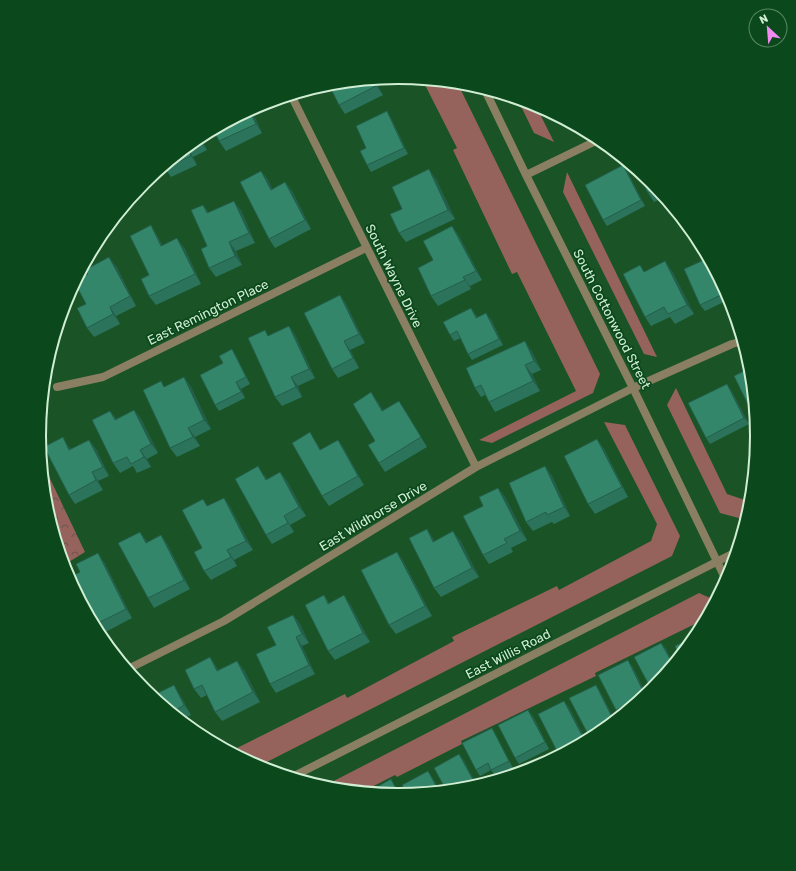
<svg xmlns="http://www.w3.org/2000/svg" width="796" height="871" font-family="Rubik,sans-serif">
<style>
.grass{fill:#95625c}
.park{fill:url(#park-crowns)}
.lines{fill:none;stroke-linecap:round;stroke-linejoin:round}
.path{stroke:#61906a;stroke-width:2.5;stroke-dasharray:1 3;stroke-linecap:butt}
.minor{stroke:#8b7f63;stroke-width:8}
.tertiary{stroke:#8b7f63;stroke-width:8}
.wall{fill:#2c735b}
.shaded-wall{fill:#245e4a}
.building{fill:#33866a;stroke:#245e4a}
.labels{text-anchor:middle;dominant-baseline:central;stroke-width:3.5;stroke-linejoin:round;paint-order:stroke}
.street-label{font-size:13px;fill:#d0eed3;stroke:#0b481b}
.rim{fill:none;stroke:#d0eed3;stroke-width:2}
</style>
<defs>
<pattern id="park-crowns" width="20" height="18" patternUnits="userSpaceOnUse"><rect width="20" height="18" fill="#95625c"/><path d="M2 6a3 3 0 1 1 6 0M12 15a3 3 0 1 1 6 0" fill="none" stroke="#6a544e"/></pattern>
</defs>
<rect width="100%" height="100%" fill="#195326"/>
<path class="grass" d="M422,79L457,82L600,374L593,393L492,443L479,440L576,391L517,272L512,274L453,150L457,148Z
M517,98L535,104L554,142L534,133Z
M567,172L657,357L644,354L563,192Z
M676,388L727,494L748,501L751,499L746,520L720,513L667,405Z
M604,422L625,425L680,536L672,556L259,766L231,751L345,694L347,698L454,641L452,637L557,586L559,590L651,541L657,524Z
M699,593L715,600L701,626L699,622L595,673L596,676L461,741L462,744L397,777L395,775L364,791L324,786Z"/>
<path class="park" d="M40,424L41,425L44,466L85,552L64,565L46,505L39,435Z"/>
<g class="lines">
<path class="path" d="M42,403L49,396"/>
<path class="minor" d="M484,88L526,175L633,388L726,580
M291,95L476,467
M526,175L600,139
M57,387L103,377L366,248
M128,669L224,621L476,467L633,388L732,344L743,341"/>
<path class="tertiary" d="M292,777L736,552"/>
</g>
<path class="wall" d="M374,79L383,95L345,114L339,105L328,83L375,79Z
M543,108L551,112L547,114Z
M251,109L262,133L226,151L219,141Z
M391,118L408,154L371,172L367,165L366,148Z
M200,136L207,150L193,157L197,165L171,177L165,168Z
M261,171L268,180L272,189L285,182L292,191L311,229L275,248L269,239Z
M627,171L645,206L607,226L603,220Z
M436,179L455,219L406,242L399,233L402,209Z
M652,182L665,197L654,202L648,193Z
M203,205L208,212L241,210L255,243L236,251L242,265L216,277L209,268Z
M452,226L459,236L482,280L470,286L471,289L438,306L431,296L433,260Z
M157,235L162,245L184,247L201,284L156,305L149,296V275Z
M708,258L730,299L705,311L700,305Z
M116,266L136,306L116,316L120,324L94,337L87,328Z
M672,271L694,314L675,324L670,317L651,326L645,317V272Z
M340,295L346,304L365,343L350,350L359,368L338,378L332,369Z
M471,308L477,317L491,319L503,345L472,360L468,354L461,338L454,341L450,335Z
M289,326L295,335L315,378L298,386L302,397L282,406L275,397L269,335Z
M531,350L541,370L532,374L540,391L495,412L489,402L485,395L481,397L475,388Z
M236,356L250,384L241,389L245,398L219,411L215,405Z
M184,377L191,387L211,429L195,437L200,446L177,457L170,448L164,387Z
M727,384L731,390L749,424L710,444L706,438Z
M378,402L383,411L405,410L427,447L385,472L379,463L375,441Z
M134,410L141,419L158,453L147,459L151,467L137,473L133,466L120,473L113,463L110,411L116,419Z
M597,439L604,449L628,497L595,514L588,504Z
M89,440L96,449L109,476L98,481L103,490L75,504L69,495V447L71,449Z
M338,440L344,449L364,485L329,506L322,496L316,442L321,450Z
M545,466L552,476L570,516L554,524L552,522L533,531L526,522Z
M280,472L287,481L306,516L290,525L294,532L272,544L266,535L264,475L267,479Z
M498,488L505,497L527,540L511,548L513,552L489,564L483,555V506Z
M224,498L230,507L253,550L234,560L237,566L211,580L204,571L202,548L208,506Z
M427,529L434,541L460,540L479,577L441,597L434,588Z
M161,535L167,544L190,589L154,608L148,598L147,542Z
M397,552L403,561L432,616L396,634L389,625Z
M104,562L132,618L100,635L69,578Z
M324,595L329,603L350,604L370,642L335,660L328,651Z
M293,615L300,624L309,643L302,646L315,674L276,693L270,684L276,645Z
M661,643L666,649L673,663L652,690L650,687Z
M210,657L218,670L237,661L244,670L260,702L222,721L215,712L207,695L201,698L194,689Z
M632,666L646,694L620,716L616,710Z
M180,695L191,715L183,719L152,696Z
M533,716L549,749L519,764L515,758Z
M496,735L513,768L496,777L491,770L480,776L476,770Z"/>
<path class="shaded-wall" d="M372,79H374L383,95L376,86Z
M251,109L262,133L256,124L249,110Z
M387,111L391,118L408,154L404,148Z
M200,136L207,150L200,141L199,137Z
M187,147L193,157L197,165L191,156Z
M623,165L627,171L645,206L641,200Z
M429,169L436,179L455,219L448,210Z
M261,171L268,180L277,199L271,190Z
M285,182L292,191L311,229L305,220Z
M234,201L241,210L255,243L249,233Z
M151,225L157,235L167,255L161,246Z
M452,226L459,236L482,280L476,271Z
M177,238L184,247L201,284L195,274Z
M229,242L236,251L242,265L235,256Z
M109,257L116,266L136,306L130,296Z
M665,261L672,271L694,314L687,305Z
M463,277L470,286L471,289Z
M340,295L346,304L365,343L359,334Z
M110,307L116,316L120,324L113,314Z
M486,313L491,319L503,345L499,339Z
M289,326L295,335L315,378L309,369Z
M344,341L350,350L359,368L353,358Z
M525,341L531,350L541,370L534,361Z
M232,349L236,356L250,384L246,377Z
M525,365L532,374L540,391L533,381Z
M184,377L191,387L211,429L204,420Z
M291,377L298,386L302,397L296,387Z
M236,382L241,389L245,398L241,392Z
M727,384L731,390L749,424L744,418Z
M371,392L378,402L389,420L382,411Z
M399,401L405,410L427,447L421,437Z
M134,410L141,419L158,453L151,444Z
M188,428L195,437L200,446L193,437Z
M310,432L316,442L326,459L320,450Z
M63,437L69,447L76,459L69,450Z
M597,439L604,449L628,497L622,487Z
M89,440L96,449L109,476L103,467Z
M338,440L344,449L364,485L358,476Z
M140,450L147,459L151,467L144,457Z
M258,466L264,475L272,489L266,480Z
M545,466L552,476L570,516L564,507Z
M92,472L98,481L103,490L96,480Z
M280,472L287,481L306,516L299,507Z
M498,488L505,497L527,540L520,531Z
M224,498L230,507L253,550L246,541Z
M284,516L290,525L294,532L288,523Z
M427,529L433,538L440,551L433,542Z
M453,531L460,540L479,577L472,568Z
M140,532L147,541L152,552L146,543Z
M161,535L167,544L190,589L184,580Z
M227,550L234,560L237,566L231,557Z
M397,552L403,561L432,616L425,606Z
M98,553L104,562L132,618L126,609Z
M344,595L350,604L370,642L363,633Z
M293,615L300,624L309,643L302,634Z
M296,637L302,646L315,674L309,665Z
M661,643L666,649L673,663V664Z
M210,657L216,666L223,680L217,671Z
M628,660L632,666L646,694L645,695Z
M237,661L244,670L260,702L253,692Z
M174,685L180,695L191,715L184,705Z
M596,685L600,691L615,720L614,721Z
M564,701L569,707L586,740L585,741Z
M176,710L183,719L184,722L181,720Z
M528,710L533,716L549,749L545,742Z
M492,728L496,735L513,768L509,761Z
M459,754L464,760L477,785H476Z
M428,771L433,778L440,790L439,791Z"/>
<path class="building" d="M372,79L376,86L339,105L328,83Z
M249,110L256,124L219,141L213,129Z
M387,111L404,148L367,165L360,151L366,148L356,126Z
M199,137L200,141L187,147L191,156L165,168L164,166Z
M623,165L641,200L603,220L585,185Z
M429,169L448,210L399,233L390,214L402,209L392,187Z
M636,169L652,182L657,188L648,193Z
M261,171L271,190L285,182L305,220L269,239L240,182Z
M234,201L249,233L229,242L235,256L209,268L201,249L207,246L191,210L203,205L207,213Z
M151,225L161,246L177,238L195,274L149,296L141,279L149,275L130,236Z
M452,226L476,271L463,277L465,280L431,296L418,268L433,260L423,241Z
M109,257L130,296L110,307L113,314L87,328L77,308L86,304L75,283L76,280L88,274L85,270Z
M708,258L727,292L700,305L684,269Z
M665,261L687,305L668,314L664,307L645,317L623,274L640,265L644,272Z
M340,295L359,334L344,341L353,358L332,369L304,313Z
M471,308L476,318L486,313L499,339L468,354L457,331L450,335L443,322Z
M289,326L309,369L291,377L296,387L275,397L248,338L265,330L268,336Z
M525,341L534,361L525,365L533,381L489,402L481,385L475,388L466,368Z
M232,349L246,377L236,382L241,392L215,405L200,375L223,363L219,356Z
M750,368L755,418V419L734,376Z
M184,377L204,420L188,428L193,437L170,448L143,390L161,381L164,387Z
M727,384L744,418L706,438L688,403Z
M371,392L382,411L399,401L421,437L379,463L368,445L375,441L353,404Z
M134,410L151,444L140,450L144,457L131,464L127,457L113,463L92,420L110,411L115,420Z
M310,432L320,450L338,440L358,476L322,496L292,443Z
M63,437L69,450L89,440L103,467L92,472L96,480L69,495L44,447Z
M597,439L622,487L588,504L564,456Z
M258,466L266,480L280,472L299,507L284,516L288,523L266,535L235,479Z
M545,466L564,507L547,515L546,512L526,522L509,483Z
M498,488L520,531L504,539L507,543L483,555L463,516L483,506L479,497Z
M224,498L246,541L227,550L231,557L204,571L194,552L202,548L182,510L203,499L207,506Z
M427,529L433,542L453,531L472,568L434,588L409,538Z
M140,532L146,543L161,535L184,580L148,598L118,543Z
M397,552L425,606L389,625L361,570Z
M98,553L126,609L94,625L69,578L80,572L76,564Z
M324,595L328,604L344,595L363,633L328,651L305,605Z
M293,615L302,634L296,637L309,665L270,684L256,654L276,645L267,627Z
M697,635H696L679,656L675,646Z
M661,643L673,664L657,683L650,687L634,657Z
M210,657L217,671L237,661L253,692L215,712L202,685L194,689L185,670Z
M628,660L645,695L616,710L598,675Z
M174,685L184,705L176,710L181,720L152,696Z
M596,685L614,721L597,734L590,738L569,698Z
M564,701L585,741L559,755L538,714Z
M528,710L545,742L515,758L498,725Z
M492,728L509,761L491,770L488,763L476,770L462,743Z
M459,754L476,785L468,788L446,790L434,768Z
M428,771L439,791L407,794L402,785Z
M391,779L399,794L368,792Z"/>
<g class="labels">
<g class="street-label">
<text transform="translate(394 276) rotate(64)">South Wayne Drive</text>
<text transform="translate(208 312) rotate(-26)">East Remington Place</text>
<text transform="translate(612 319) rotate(63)">South Cottonwood Street</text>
<text transform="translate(373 516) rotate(-31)">East Wildhorse Drive</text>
<text transform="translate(508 654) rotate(-27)">East Willis Road</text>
</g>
</g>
<path d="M0 0H796V871H0ZM46 436a352 352 0 1 1 704 0a352 352 0 1 1-704 0Z" fill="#0b481b" fill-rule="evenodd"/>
<path class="rim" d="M46 436a352 352 0 1 1 704 0a352 352 0 1 1-704 0Z"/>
<g transform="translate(768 28) rotate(334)"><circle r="19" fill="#0b481b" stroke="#5a8a65"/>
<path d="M0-3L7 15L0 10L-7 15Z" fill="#f38af2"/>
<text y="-6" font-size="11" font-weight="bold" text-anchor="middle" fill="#d0eed3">N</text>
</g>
</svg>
